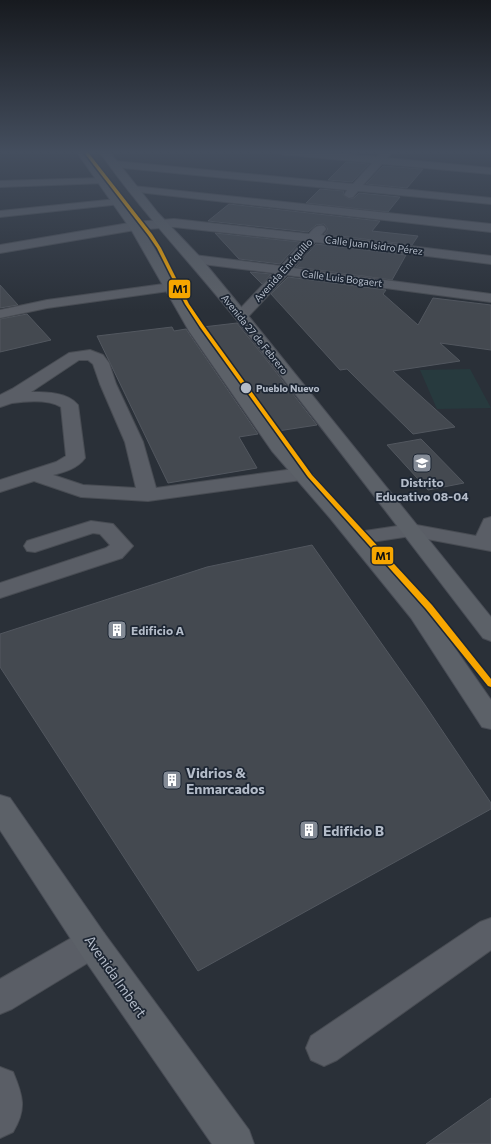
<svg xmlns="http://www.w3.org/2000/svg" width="491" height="1144" font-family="Commissioner,sans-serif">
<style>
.green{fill:#273a3e}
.building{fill:#444950;stroke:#52575f}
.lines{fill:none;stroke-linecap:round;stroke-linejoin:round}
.minor-casing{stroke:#484c53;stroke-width:2}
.major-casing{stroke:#484c55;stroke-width:2}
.minor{fill:#5a5e66;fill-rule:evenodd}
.major{fill:#5c6168;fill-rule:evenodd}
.metro-1-casing{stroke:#1d2633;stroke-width:3}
.metro-1{fill:#f7a600;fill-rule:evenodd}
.stop-dot{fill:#b4bcc9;stroke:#1d2633;stroke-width:1.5}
.labels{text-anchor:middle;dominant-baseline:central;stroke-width:3.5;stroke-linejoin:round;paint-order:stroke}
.far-street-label{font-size:10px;fill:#b4bcc9;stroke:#1d2633}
.far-stop-label{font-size:10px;font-weight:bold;fill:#b4bcc9;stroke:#1d2633;text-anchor:start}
.poi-label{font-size:12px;font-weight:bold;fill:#b4bcc9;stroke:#1d2633}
.near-poi-label{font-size:14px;font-weight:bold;fill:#b4bcc9;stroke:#1d2633;text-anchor:start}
.near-street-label{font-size:14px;fill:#b4bcc9;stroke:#1d2633}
.line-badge{stroke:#1d2633;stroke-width:1.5}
.pale-badge-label{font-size:11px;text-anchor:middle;font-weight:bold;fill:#111}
</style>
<rect width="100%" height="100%" fill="#2a3038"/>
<path class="green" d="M470,369L491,408L437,409L420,370Z"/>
<path class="building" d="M346,162L369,164L352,182L328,180Z
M383,166L423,169L407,188L366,184Z
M320,189L344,191L343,195L349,199L354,198L359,193L400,197L388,212L306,203Z
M229,204L380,221L372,231L418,236L412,245L324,234L328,229L324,224L316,225L308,232L208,221Z
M215,233L300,242L280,264L239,259Z
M316,244L406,255L392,280L296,267Z
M250,272L271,274L262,284Z
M288,277L386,290L383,294L418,325L433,298L491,305V350L440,343L460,361L393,371L455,427L413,434L347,369L340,370L271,294Z
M0,285L18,305L0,308Z
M27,314L51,340L0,352V319Z
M237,323L265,358L317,425L278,431L203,327Z
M172,327L174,331L186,329L258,434L239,437L257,468L168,483L97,336Z
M421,439L464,483L428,490L387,445Z
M312,545L425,705L491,803V809L198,971L0,667V634L207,567Z
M491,1098V1144H426Z"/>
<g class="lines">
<g class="minor-casing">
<path id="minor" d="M276,151H312L377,157L383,151H393L387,158L491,168V174L382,164L363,185L491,198V204L358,191L353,197L349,198L344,195L347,190L114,167L109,164L114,161L353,184L372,163L281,154Z
M101,178L105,179L106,181L105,183L0,187V181Z
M133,186L491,224V232L129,191L128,189Z
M117,199L123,202L121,204L0,217V211Z
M174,219L309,234C314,228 316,225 324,226L326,229L321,235L491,256V264L315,242L293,268L491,294V302L287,275L246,319L241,320L236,319L234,316L236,313L274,273L194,263L189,262L188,259L189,256L194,255L281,266L303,241L174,227L135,230L0,253V245L135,222Z
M171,283L176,284L178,287L176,290L47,308L0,318V310L47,300Z
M90,350L103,355L109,363L116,384L143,442L156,488L301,468L308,470L311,474L308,478L301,480L148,501L81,497L34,481L0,492V480L56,462L66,456L61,407C48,399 27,401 12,403C8,404 4,406 0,407V395L12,389L69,353ZM79,360H88L93,364L100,384L125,442L136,488L83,485L53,475C65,472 78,468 85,458L78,405C68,392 45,392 31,392Z
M491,517V551L411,536L358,544L351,542L347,538L351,534L358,532L411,524L476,536L484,519Z
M91,521L113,524L133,546L122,558L0,598V583L106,548L110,545L100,534L93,533L35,552L27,551L24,546L27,541Z
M491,918V950L337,1060L324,1066L311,1060L306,1048L311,1036L480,922Z
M92,928L104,933L108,943L104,953L12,1009L0,1014V979L80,933Z
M0,1067L13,1072C23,1096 27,1109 13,1132L0,1138Z"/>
</g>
<g class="major-casing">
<path id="major" d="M76,151H86L144,231L203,330L284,443L344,510L427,608L491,700V729L482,727L411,618L330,518L272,451L189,331L132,231Z
M99,151H109L158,213L199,256L246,313L491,617V641L483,638C401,531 319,423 235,318C190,262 140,210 99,151Z
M0,795L10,798L104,933L249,1130L254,1144H212L80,953L0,830Z"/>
</g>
<use href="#minor" class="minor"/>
<use href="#major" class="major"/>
<g class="metro-1-casing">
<path id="metro-1" d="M83,151H87L152,234L161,248L189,304L204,326L312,475L432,605L491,679V687L488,686L426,609L308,477L200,327L185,304L157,248L148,235Z"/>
</g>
<use href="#metro-1" class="metro-1"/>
</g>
<linearGradient id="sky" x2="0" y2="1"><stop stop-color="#171a1f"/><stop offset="0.49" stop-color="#444e5e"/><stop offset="1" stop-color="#444e5e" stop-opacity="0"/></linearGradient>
<rect width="491" height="311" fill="url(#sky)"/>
<defs>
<g id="school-square" transform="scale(1)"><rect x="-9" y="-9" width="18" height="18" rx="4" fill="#848b96" stroke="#1d2633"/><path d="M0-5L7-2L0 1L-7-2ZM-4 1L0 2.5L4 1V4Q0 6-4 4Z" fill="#fff"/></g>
<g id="building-square" transform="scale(1)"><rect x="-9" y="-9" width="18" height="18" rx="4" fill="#848b96" stroke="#1d2633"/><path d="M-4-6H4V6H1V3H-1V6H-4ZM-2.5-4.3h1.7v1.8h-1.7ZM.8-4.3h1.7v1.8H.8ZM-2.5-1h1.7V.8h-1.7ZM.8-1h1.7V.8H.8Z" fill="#fff"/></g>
</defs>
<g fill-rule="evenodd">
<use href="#school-square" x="422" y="463"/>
<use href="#building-square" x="117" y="630"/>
<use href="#building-square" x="172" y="780"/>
<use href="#building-square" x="309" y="830"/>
</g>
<circle class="stop-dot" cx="246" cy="388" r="6"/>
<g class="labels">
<g class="far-street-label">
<text transform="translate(374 245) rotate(7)">Calle Juan Isidro Pérez</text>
<text transform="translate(283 270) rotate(-48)">Avenida Enriquillo</text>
<text transform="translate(342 278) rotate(7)">Calle Luis Bogaert</text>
<text transform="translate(255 334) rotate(51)">Avenida 27 de Febrero</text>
</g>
<g class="far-stop-label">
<text x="256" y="388">Pueblo Nuevo</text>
</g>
<g class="poi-label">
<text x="422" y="482">Distrito<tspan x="422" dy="14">Educativo 08-04</tspan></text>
<text x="131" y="630" text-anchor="start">Edificio A</text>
</g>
<g class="near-poi-label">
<text x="186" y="772">Vidrios &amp;<tspan x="186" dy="16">Enmarcados</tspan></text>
<text x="323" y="830">Edificio B</text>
</g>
<g class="near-street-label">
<text transform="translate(116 976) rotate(55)">Avenida Imbert</text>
</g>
</g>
<g class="line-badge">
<rect x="168" y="279" width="23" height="20" rx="4" fill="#f7a600"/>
<rect x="371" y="546" width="23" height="19" rx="4" fill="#f7a600"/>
</g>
<g class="pale-badge-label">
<text x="180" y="293">M1</text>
<text x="383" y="560">M1</text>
</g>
</svg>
